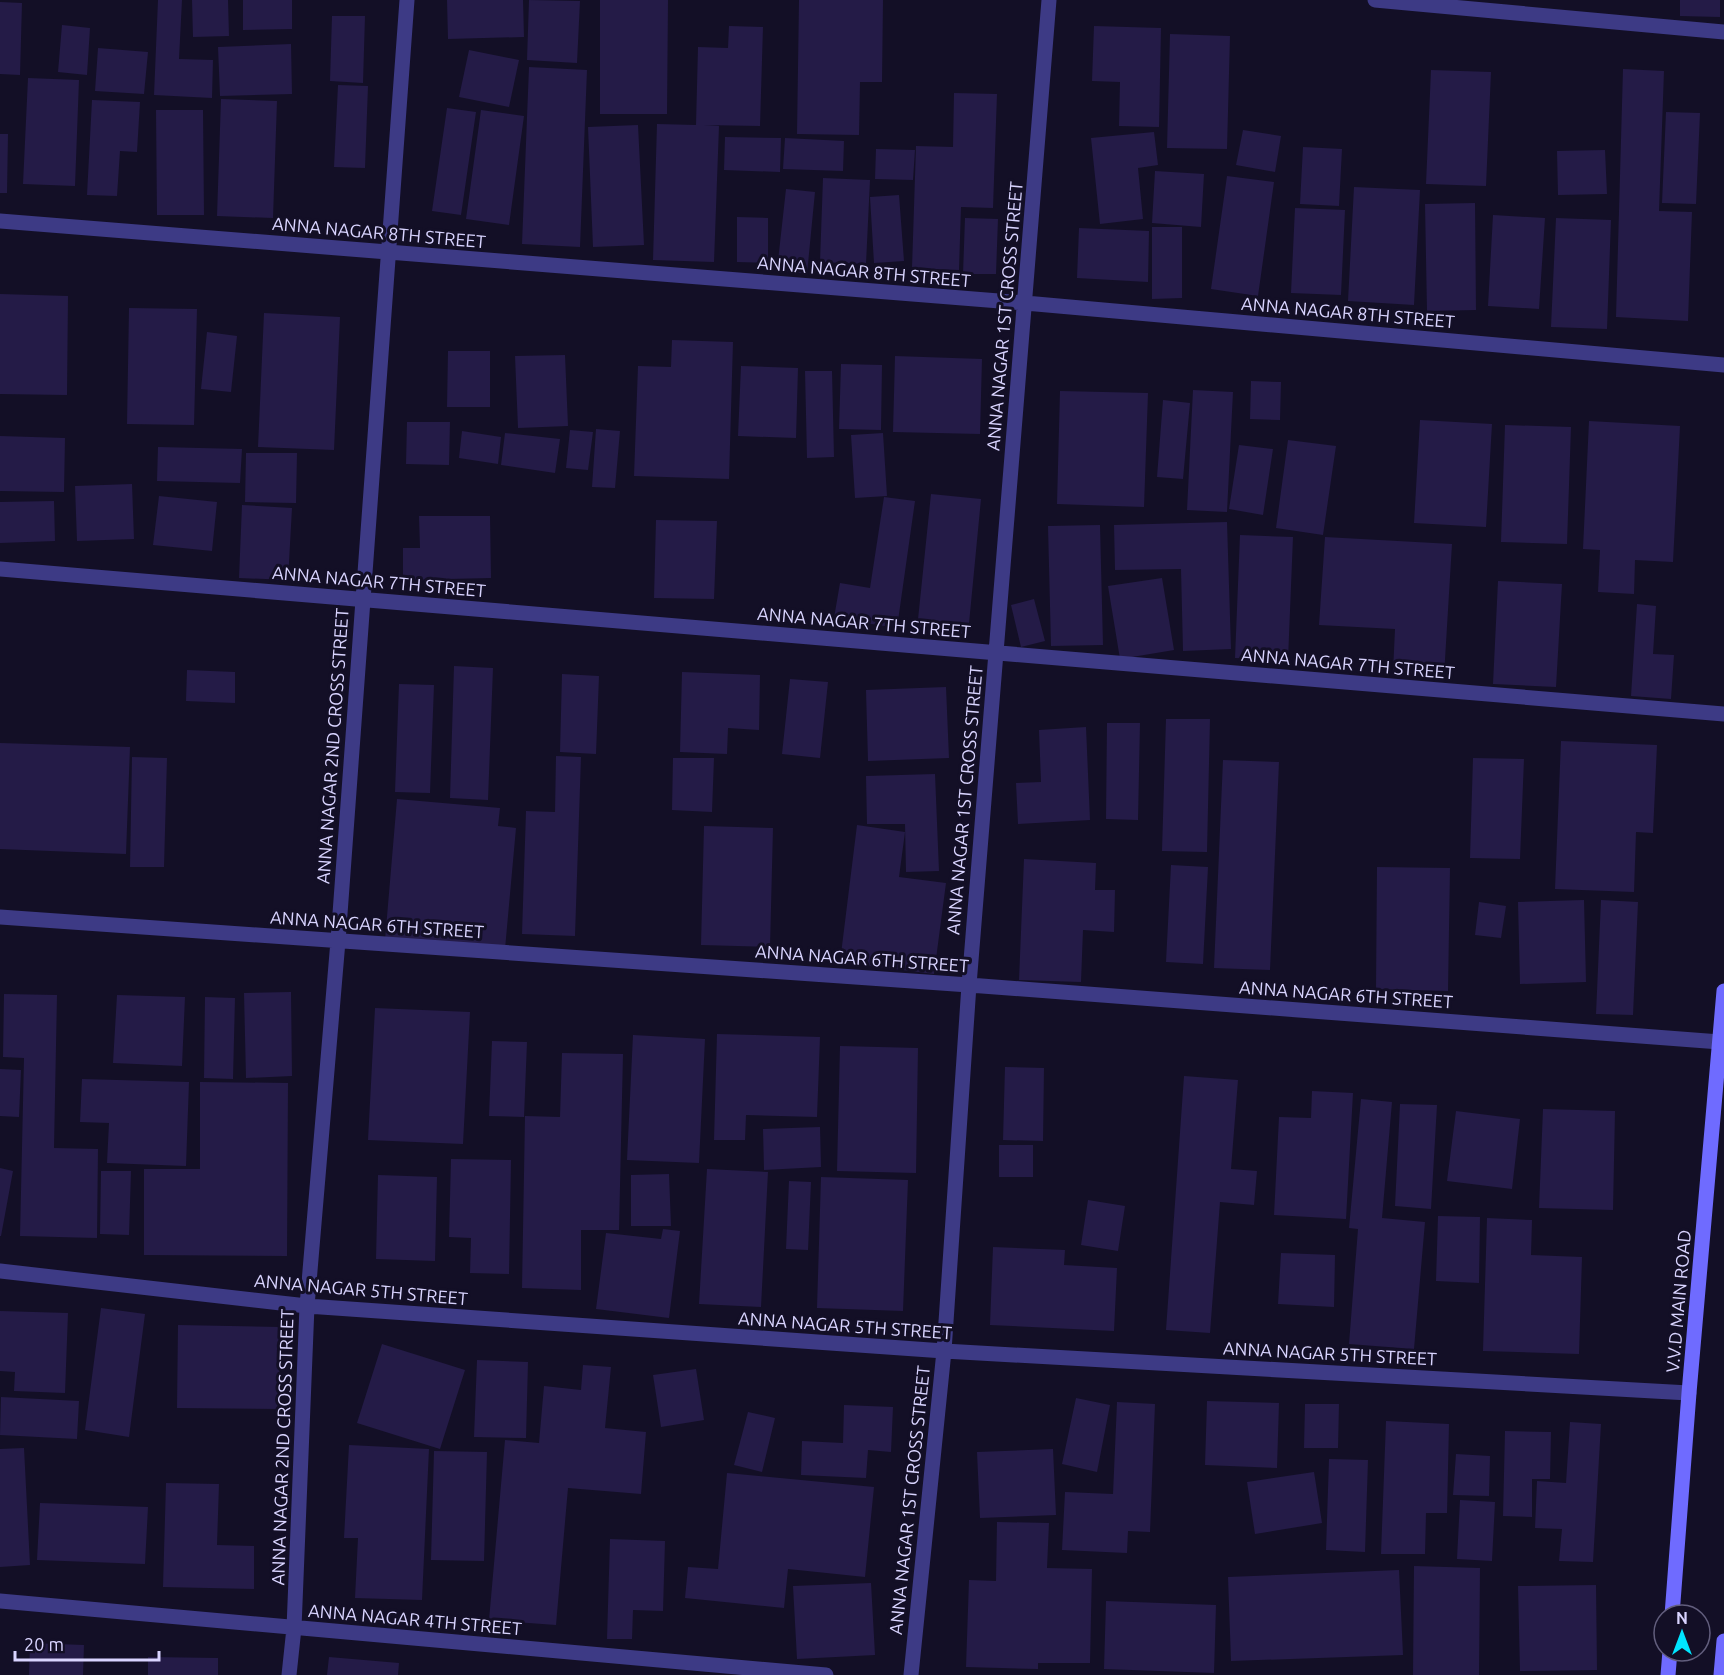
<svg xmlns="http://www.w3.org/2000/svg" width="1724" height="1675" font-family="Ubuntu,sans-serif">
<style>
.building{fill:#241b47}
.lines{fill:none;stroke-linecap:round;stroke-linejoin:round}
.minor{stroke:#3d3a85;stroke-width:15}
.secondary{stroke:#6f6bff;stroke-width:15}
.labels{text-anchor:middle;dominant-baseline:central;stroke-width:6;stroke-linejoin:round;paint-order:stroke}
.street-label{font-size:18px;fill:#d9d4ff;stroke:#130f26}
</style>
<rect width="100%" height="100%" fill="#130f26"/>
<path class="building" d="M158,0H182L179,59L213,60L212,98L154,95Z
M192,0H228L229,36L193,37Z
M243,0H292V29L243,30Z
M447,0H523L524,37L448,39Z
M529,0L580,1L577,63L527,60Z
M600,0H668L667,114H600Z
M799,0H883L882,82H860L859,135L797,134Z
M1680,0H1720V17L1680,16Z
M0,2L22,3L20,75L0,74Z
M332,16H365L363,83L330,81Z
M62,25L90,28L87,75L58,72Z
M729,26L763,27L760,126L704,125L719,126L714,262L653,260L657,124L696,125L698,47L728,48Z
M1094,26L1161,28L1159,127L1119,126L1120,82L1092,81Z
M1170,34L1230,36L1227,149L1167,148Z
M291,44L292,94L220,96L218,47Z
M98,48L148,52L144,94L95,91Z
M469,50L519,60L509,107L459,97Z
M529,67L587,70L580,247L522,244Z
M1623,69L1664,71L1659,211L1692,212L1688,321L1616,317Z
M1431,70L1491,72L1486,186L1426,184Z
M28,78L79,80L75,186L23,184Z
M338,85L368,86L365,168L334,167Z
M954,93L997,94L993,208L961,207L959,270L912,268L916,146L953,147Z
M221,99L277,101L273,218L217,216Z
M92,100L140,102L137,152L120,151L117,196L87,195Z
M447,108L476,112L461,215L432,211Z
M156,110H203L204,215H157Z
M481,110L524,116L509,225L466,219Z
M1666,112L1700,113L1696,204L1662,203Z
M638,125L644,245L593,247L588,127Z
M1243,130L1281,136L1275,172L1236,165Z
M1154,132L1158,165L1138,168L1143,219L1100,224L1091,138Z
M0,134H8L7,193H0Z
M725,137L781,138L780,172L724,170Z
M785,138L844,141L843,171L783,169Z
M1303,147L1342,149L1339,206L1300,204Z
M876,149L915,150L913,180L875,179Z
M1605,150L1607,194L1558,195L1557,151Z
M1155,171L1204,174L1201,227L1152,223Z
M1227,176L1274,182L1258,296L1211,289Z
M823,178L870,180L866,264L820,262Z
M1354,187L1420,190L1414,305L1348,301Z
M786,189L815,192L807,274L777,270Z
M899,195L904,261L874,263L870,197Z
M1475,203L1476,310L1427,311L1425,204Z
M1295,208L1345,210L1341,295L1291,293Z
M1493,215L1545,218L1539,309L1488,306Z
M737,217L768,218V263L737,262Z
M965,218L998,219L996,274H963Z
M1556,218L1611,220L1607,329L1551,327Z
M1152,227H1182V298L1152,299Z
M1079,228L1149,231L1148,282L1077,278Z
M0,294L68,296L67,395L0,394Z
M129,308L197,309L194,425L127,424Z
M264,313L340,317L334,450L258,447Z
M207,332L237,336L231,392L201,389Z
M672,340L733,342L729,479L634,476L638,366L671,367Z
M448,351H490V407H447Z
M565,355L568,426L518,428L515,356Z
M895,356L982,359L980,434L893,432Z
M841,364L882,365L881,430L839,429Z
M741,366L798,368L796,438L738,436Z
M805,371H832L834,457L807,458Z
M1251,381L1281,382L1280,420L1250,419Z
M1193,390L1233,392L1227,512L1187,510Z
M1060,391L1148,393L1144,507L1057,504Z
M1163,400L1190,403L1183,479L1157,477Z
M1420,420L1492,424L1486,527L1414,523Z
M1589,421L1680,426L1673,562L1635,560L1634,594L1598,592L1600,550L1583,549Z
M407,422H450L449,465L406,464Z
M1505,425L1571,427L1567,544L1501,542Z
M596,429L620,431L615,488L592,487Z
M570,430L593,432L588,470L566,468Z
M462,431L501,437L498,464L459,458Z
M505,433L560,439L555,473L501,465Z
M883,433L887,496L855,498L851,435Z
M0,436L65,438L64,492L0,491Z
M1288,440L1336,446L1323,535L1276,528Z
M1239,445L1273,449L1263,515L1229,509Z
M158,447L242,449L240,483L157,481Z
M246,453H297L296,503L245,502Z
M132,484L134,539L77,541L75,486Z
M931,494L981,499L968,634L917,629Z
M159,496L217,502L212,551L153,545Z
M884,497L915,501L897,628L834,618L840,583L870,588Z
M54,501L55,541L0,543V502Z
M242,505L292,508L288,580L239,578Z
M419,516H490L491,578L403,580V548H420Z
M656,520L717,521L714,599L654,598Z
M1227,522L1231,649L1183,651L1181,569L1115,570L1114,525Z
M1100,525L1103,645L1051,646L1048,526Z
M1240,535L1293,537L1288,660L1235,658Z
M1325,537L1452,544L1444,676L1393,672L1395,629L1319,625Z
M1162,578L1174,650L1120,659L1108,586Z
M1498,581L1562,584L1556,687L1493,684Z
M1034,599L1045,641L1021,647L1011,605Z
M1637,604L1656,606L1653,654L1674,655L1671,699L1631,696Z
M454,666L493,668L488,800L450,798Z
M187,670L235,672V703L186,701Z
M682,672L760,675L759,730L728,728L727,754L680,752Z
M562,674L599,676L596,754L560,752Z
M790,679L828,682L820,758L782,754Z
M399,684L434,685L430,793L395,792Z
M946,687L949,758L868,761L866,690Z
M1166,719H1210L1207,852L1162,851Z
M1107,723H1140L1138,820L1106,819Z
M1086,727L1090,820L1018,824L1016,783L1041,782L1039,730Z
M1561,741L1657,745L1653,833L1636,832L1634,892L1555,889Z
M0,743L130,747L126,854L0,849Z
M556,756L581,757L575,936L522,934L526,811L555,812Z
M132,757L167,758L164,867H130Z
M673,758H714L712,812L672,810Z
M1473,758L1524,759L1520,859L1470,858Z
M1223,760L1279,762L1270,970L1214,968Z
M935,774L939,871L906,872L905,824H867L866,776Z
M397,799L500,808L498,826L516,828L505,949L385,940Z
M857,825L905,832L899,877L946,883L934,974L840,962Z
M704,826L773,828L770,947L701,945Z
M1024,859L1096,863L1095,890H1115L1114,932L1083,930L1081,982L1019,980Z
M1171,865L1208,867L1203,964L1166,962Z
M1377,867L1450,868L1448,991L1376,989Z
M1584,900L1586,982L1520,984L1518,902Z
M1601,900L1638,902L1633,1015L1596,1014Z
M1479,902L1506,906L1501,938L1475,935Z
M291,992L292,1076L246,1078L244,993Z
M4,994L57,995L54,1148L98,1149L97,1238L20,1236L24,1058L3,1057Z
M117,995L185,997L182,1066L113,1063Z
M205,997L235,998L233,1079L204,1078Z
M375,1008L470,1012L463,1144L368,1140Z
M717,1034L820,1037L817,1117L746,1115L745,1140H714Z
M633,1035L705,1039L699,1163L627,1160Z
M492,1041L527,1042L524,1117L489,1116Z
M840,1046L918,1048L916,1173L837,1171Z
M562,1053L623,1054L619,1230H581V1290L522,1288L525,1116L560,1117Z
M1005,1067L1044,1068L1043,1141L1003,1140Z
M0,1069L21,1070L19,1117L0,1116Z
M1184,1076L1238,1080L1231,1169L1257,1171L1254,1205L1220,1202L1210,1333L1166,1330Z
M82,1079L189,1082L186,1166L107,1163L109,1123L80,1122Z
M200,1082L288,1083L287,1256L144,1255V1169H200Z
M1312,1091L1353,1093L1346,1219L1274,1215L1279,1117L1311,1118Z
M1361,1099L1392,1102L1382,1218L1425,1222L1414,1349L1349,1344L1358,1229L1349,1228Z
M1400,1104L1437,1105L1431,1209L1395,1206Z
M1543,1109L1615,1111L1613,1210L1539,1208Z
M1456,1111L1520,1119L1512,1189L1447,1181Z
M820,1127L821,1167L764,1170L763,1129Z
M999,1145H1033V1177H999Z
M451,1159L511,1160L509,1274L470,1273L471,1238L449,1237Z
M0,1168L13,1171L1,1236H0Z
M707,1169L768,1172L761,1307L699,1304Z
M101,1171H131L129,1235L100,1234Z
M669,1174L671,1226H631V1175Z
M378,1175L437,1177L435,1261L376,1259Z
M821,1177L908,1180L903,1311L817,1308Z
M789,1181L811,1182L808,1250L786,1249Z
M1088,1200L1125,1206L1118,1251L1081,1245Z
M1438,1216L1480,1217L1479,1283L1436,1281Z
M1487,1218L1532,1220L1531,1255L1582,1257L1579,1354L1483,1351Z
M663,1229L680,1231L669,1318L596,1309L606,1233L661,1239Z
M993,1247L1065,1250L1064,1265L1117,1268L1114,1331L990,1325Z
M1281,1253L1335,1255L1334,1307L1278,1304Z
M101,1308L145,1314L129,1437L85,1430Z
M0,1311L68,1313L65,1393L14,1391L15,1372L0,1371Z
M178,1325L280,1327L279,1409L177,1408Z
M382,1344L465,1370L440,1449L357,1423Z
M477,1360L528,1362L526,1438L474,1437Z
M583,1365L611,1367L605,1428L646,1432L641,1494L568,1488L556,1625L489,1620L505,1440L539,1443L544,1386L581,1390Z
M696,1369L704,1420L661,1427L653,1375Z
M1,1397L79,1401L77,1439L0,1435Z
M1076,1398L1110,1405L1097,1472L1062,1464Z
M1207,1401L1279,1403L1277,1468L1205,1465Z
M1117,1402L1155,1404L1150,1532L1128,1531L1127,1553L1062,1550L1065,1492L1113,1494Z
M1305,1404H1339L1338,1448H1304Z
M844,1405L893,1407L891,1452L868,1450L866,1478L801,1475L802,1441L843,1443Z
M748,1412L775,1418L762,1472L734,1465Z
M1386,1421L1449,1424L1447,1513H1426L1425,1554H1381Z
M1570,1422L1601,1424L1593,1562L1559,1561L1562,1529L1535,1528L1537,1481L1566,1483Z
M1505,1431L1551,1432L1550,1479H1532V1517L1503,1516Z
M349,1445L429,1449L422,1600L355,1598L358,1538H344Z
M24,1448L30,1565L0,1567V1449Z
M1053,1449L1056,1515L980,1518L977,1452Z
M434,1451L487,1452L484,1561L431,1560Z
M1456,1454L1490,1456L1489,1496L1453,1495Z
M1329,1459L1368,1460L1365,1552L1326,1550Z
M1314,1472L1322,1523L1255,1534L1247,1482Z
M727,1473L874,1487L865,1577L788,1569L784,1608L685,1598L688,1567L718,1569Z
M166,1483L219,1484L217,1545L254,1546V1589L163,1587Z
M1460,1500L1495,1502L1492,1561L1457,1559Z
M40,1503L148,1507L145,1564L37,1560Z
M997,1522L1049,1523L1047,1568L1092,1569L1090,1663H1038V1669L966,1667L969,1580L996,1581Z
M610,1539L665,1541L663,1611L633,1610L632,1639H607Z
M1414,1566L1480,1568L1479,1675H1413Z
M1399,1570L1403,1655L1231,1661L1228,1577Z
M871,1583L875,1655L797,1659L793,1586Z
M1596,1585L1597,1670L1520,1671L1518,1586Z
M1106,1601L1216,1605L1214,1673L1104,1669Z
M30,1643L84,1645L83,1675H29Z
M148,1657L218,1658V1675H148Z
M329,1657L399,1663L398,1675H327Z"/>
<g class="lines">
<path class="minor" d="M1375,0L1724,32
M0,221L1025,303L1724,365
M0,569L1724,714
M0,917L969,985L1720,1042
M0,1271L307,1306L944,1351L1689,1393
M0,1601L826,1675
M289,1675L294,1628L307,1306L338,941L407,0
M911,1675L944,1351L969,985L1049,0"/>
<path class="secondary" d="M1672,1615L1689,1393L1724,991
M1668,1675L1670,1651
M1721,1675L1724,1641"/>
</g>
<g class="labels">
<g class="street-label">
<text transform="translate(379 232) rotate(5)">ANNA NAGAR 8TH STREET</text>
<text transform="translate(864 271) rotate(5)">ANNA NAGAR 8TH STREET</text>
<text transform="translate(1348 312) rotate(5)">ANNA NAGAR 8TH STREET</text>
<text transform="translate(1004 316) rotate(-85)">ANNA NAGAR 1ST CROSS STREET</text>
<text transform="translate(379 581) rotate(5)">ANNA NAGAR 7TH STREET</text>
<text transform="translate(864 622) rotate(5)">ANNA NAGAR 7TH STREET</text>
<text transform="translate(1348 663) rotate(5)">ANNA NAGAR 7TH STREET</text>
<text transform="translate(332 746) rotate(-86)">ANNA NAGAR 2ND CROSS STREET</text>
<text transform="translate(964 800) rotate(-85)">ANNA NAGAR 1ST CROSS STREET</text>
<text transform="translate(377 924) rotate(4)">ANNA NAGAR 6TH STREET</text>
<text transform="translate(862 958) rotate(4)">ANNA NAGAR 6TH STREET</text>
<text transform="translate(1346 994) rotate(4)">ANNA NAGAR 6TH STREET</text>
<text transform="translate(361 1289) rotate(5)">ANNA NAGAR 5TH STREET</text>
<text transform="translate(1678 1301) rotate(-85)">V.V.D MAIN ROAD</text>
<text transform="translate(845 1325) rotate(4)">ANNA NAGAR 5TH STREET</text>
<text transform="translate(1330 1353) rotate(3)">ANNA NAGAR 5TH STREET</text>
<text transform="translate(282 1447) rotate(-88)">ANNA NAGAR 2ND CROSS STREET</text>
<text transform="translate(909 1500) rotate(-84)">ANNA NAGAR 1ST CROSS STREET</text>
<text transform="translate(415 1619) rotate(5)">ANNA NAGAR 4TH STREET</text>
</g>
</g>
<g transform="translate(1682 1633)"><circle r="28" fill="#130f26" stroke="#625e7d" stroke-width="1.5"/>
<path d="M0-4.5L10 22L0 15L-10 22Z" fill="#00e5ff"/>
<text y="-9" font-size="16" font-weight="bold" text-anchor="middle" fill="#d9d4ff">N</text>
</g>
<path d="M15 1651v9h144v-9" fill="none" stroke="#d9d4ff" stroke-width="3"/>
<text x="24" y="1651" font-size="18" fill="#d9d4ff" stroke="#130f26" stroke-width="4.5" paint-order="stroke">20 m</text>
</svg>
